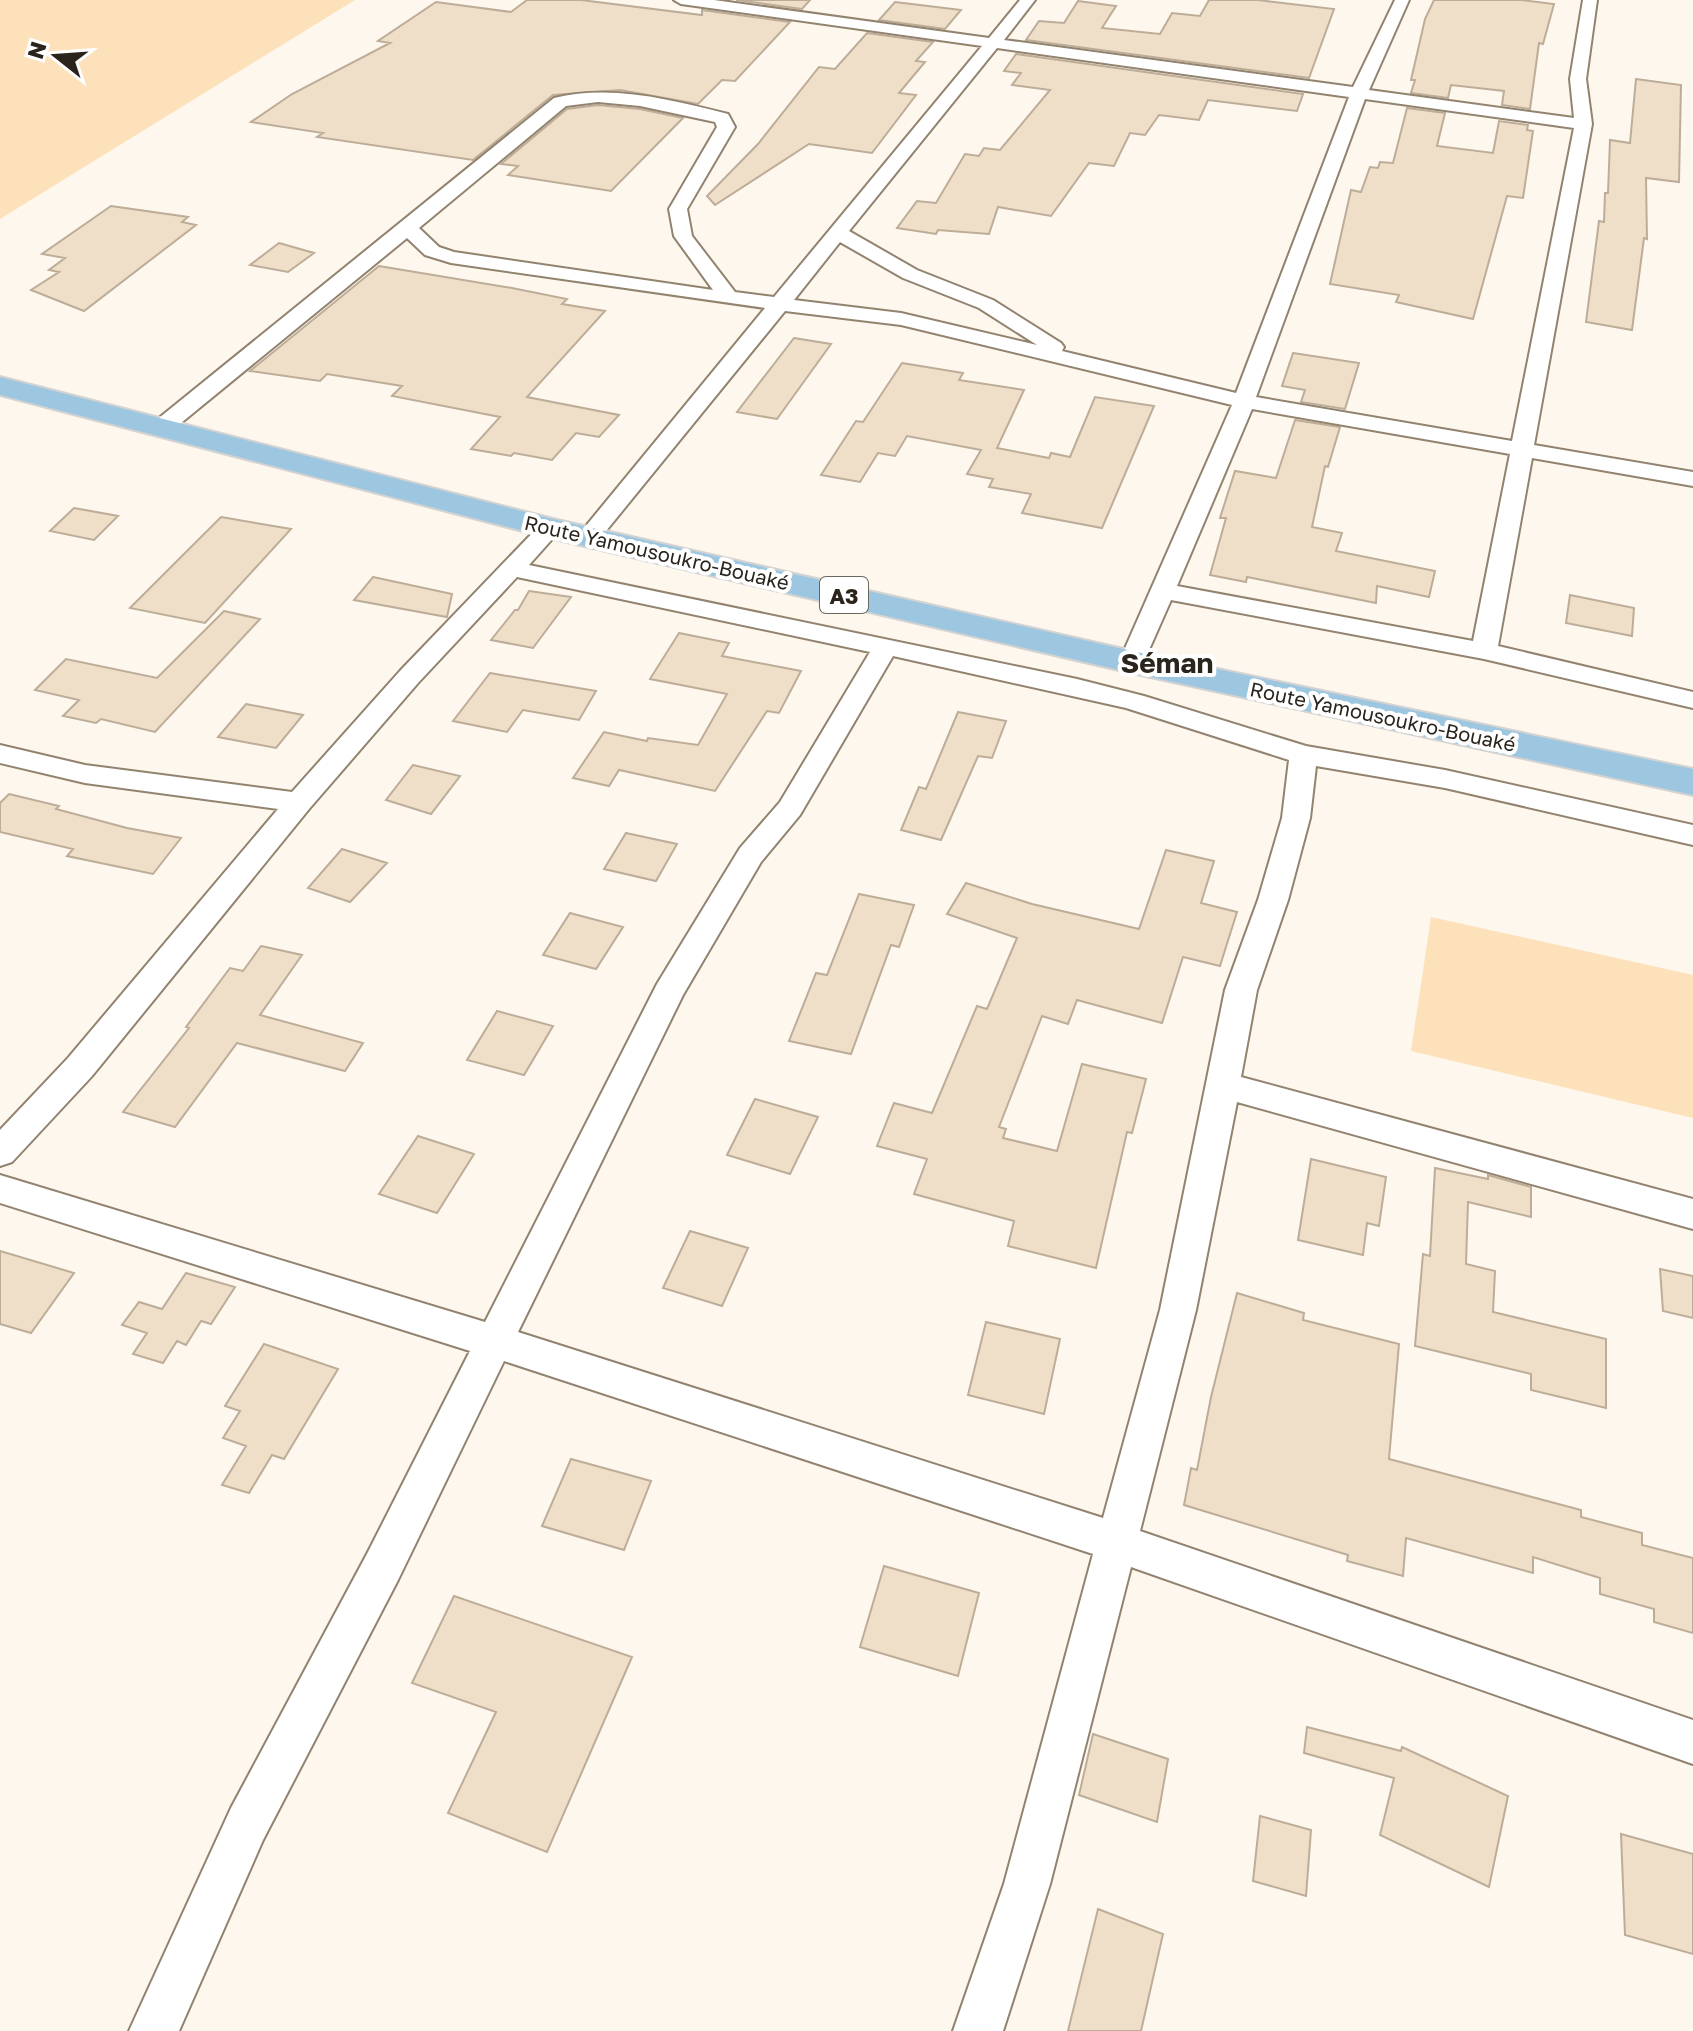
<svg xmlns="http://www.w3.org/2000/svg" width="1693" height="2031" font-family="'Golos Text',sans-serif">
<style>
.green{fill:#fde1ba}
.building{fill:#efdfc9;stroke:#bdad98;stroke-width:2}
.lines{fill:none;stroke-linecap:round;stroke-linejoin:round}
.minor-casing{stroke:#92836f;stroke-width:4}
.primary-casing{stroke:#d4d3d2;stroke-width:4}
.minor{fill:#fff;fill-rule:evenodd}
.primary{fill:#9dc7e0;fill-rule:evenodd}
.labels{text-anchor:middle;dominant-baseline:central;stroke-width:8;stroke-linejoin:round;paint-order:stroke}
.far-street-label{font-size:20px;fill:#2a241c;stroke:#fff}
.shield{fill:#fff;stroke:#6a6660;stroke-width:2}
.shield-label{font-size:22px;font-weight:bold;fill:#2a241c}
.quarter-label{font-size:28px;font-weight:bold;fill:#2a241c;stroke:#fff}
</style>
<rect width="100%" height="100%" fill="#fef7ee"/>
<path class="green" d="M0,0H355L0,219Z
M1431,917L1693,975V1118L1411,1051Z"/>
<path class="building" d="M527,0H581L702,15V10L790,22L735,81L722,80L698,104L620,90L553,95L473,160L317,137L323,133L251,122L292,94L390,43L378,41L436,2L511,12Z
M736,0H810L802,9Z
M1209,0H1258L1334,9L1309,78L1026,40L1039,21L1064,23L1078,1L1116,6L1102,28L1160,34L1172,13L1200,16Z
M1434,0H1521L1554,4L1543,44L1539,43L1530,109L1502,105L1504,91L1451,85L1448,98L1411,93L1415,80H1411L1425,19Z
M895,2L961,10L945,29L879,20Z
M867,33L933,42L916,61L925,62L899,93L916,95L872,153L809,144L715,205L707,196L758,144L819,67L835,69Z
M1016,54L1303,94L1297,111L1208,100L1199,120L1159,115L1145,135L1130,133L1114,166L1089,163L1051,216L998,207L989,234L938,230L936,234L897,228L917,201L936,203L965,154L979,156L984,148L1000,150L1050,90L1012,85L1021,73L1004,71Z
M1636,79L1681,85L1679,182L1646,178L1647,239L1644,238L1632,330L1586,322L1599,221L1604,222L1605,193H1608L1610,140L1630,143Z
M598,105L640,109L683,118L611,191L508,175L518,166L501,164L567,109Z
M1407,108L1445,113L1437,146L1493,153L1499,121L1528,125L1527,130L1533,131L1523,198L1507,196L1473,319L1396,302L1399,295L1330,284L1351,190L1361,192L1370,167L1378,168L1380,162L1393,163Z
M111,206L188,217L182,222L196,225L84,311L31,290L59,272L49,270L65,258L42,254Z
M279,243L314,253L288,272L250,265Z
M379,266L512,288L567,299L562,304L605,311L527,397L619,415L599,437L576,433L552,460L514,453L511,456L471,449L500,417L392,396L402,386L327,374L320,381L250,371Z
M794,338L831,344L777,419L737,412Z
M1293,353L1359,363L1345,409L1301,402L1305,390L1282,386Z
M902,363L963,373L959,380L1024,390L997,448L1049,458L1051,453L1070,457L1095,397L1154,406L1102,528L1022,513L1031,494L989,487L993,479L967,474L981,450L907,436L895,456L878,453L860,482L821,475L856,421L863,422Z
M1295,420L1340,427L1328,467L1325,466L1312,527L1342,533L1336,551L1435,571L1429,597L1377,586L1376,603L1247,577L1246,582L1210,575L1226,518H1220L1235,471L1276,478Z
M74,508L118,516L94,540L50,531Z
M221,517L291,529L205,623L130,608Z
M373,577L452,594L447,617L354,600Z
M529,591L571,597L533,648L491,640L515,610H518Z
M1570,595L1634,608L1632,636L1566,623Z
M224,611L260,619L155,732L101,719L96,723L63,716L79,700L35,690L66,659L157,678Z
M679,633L729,643L722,656L801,671L779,713L767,711L715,791L619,770L609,786L573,778L604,732L647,741L648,738L698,745L727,694L650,679Z
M490,673L596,691L579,720L523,710L507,732L453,721Z
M246,704L303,715L276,748L218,737Z
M958,712L1006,721L992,758L978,756L941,840L901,830L919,787L926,789Z
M413,765L460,776L431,814L386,800Z
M9,794L59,806L56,809L127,828L181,838L153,874L67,856L73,849L0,832V803Z
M626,833L677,844L656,881L604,869Z
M342,849L387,863L350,902L308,888Z
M1166,850L1214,861L1201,903L1237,912L1220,966L1183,957L1162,1023L1077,1000L1068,1024L1042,1016L999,1127L1006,1129L1003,1138L1057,1151L1082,1064L1146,1079L1132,1133L1127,1132L1096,1268L1008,1246L1014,1221L914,1194L927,1159L877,1146L894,1103L932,1113L977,1006L987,1009L1017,938L947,914L966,883L1032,904L1139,929Z
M859,894L914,905L899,947L891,945L851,1054L789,1041L816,973L827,975Z
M570,913L623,927L596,969L543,955Z
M261,946L302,955L260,1015L363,1043L345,1071L237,1043L175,1127L123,1112L189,1028L186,1027L230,968L243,971Z
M497,1011L553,1026L524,1075L467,1060Z
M755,1099L818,1117L790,1174L727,1155Z
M418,1136L474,1154L437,1213L379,1194Z
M1311,1159L1386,1177L1379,1226L1367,1223L1363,1255L1298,1240Z
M1435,1168L1488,1179V1175L1531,1187V1217L1468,1202L1466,1264L1495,1271L1493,1312L1606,1339V1408L1531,1390V1374L1415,1346L1423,1254L1430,1256Z
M690,1231L748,1248L722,1306L663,1288Z
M0,1251L74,1273L31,1333L0,1324Z
M1660,1269L1693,1276V1318L1663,1311Z
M186,1273L235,1287L211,1324L201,1321L186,1345L177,1341L163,1363L133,1354L147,1333L122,1325L139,1302L162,1309Z
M1237,1293L1304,1313L1303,1320L1399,1344L1389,1459L1581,1510V1517L1642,1533V1545L1693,1558V1633L1654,1622V1609L1600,1594V1578L1533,1557V1573L1406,1538L1403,1576L1347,1561L1348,1555L1184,1505L1191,1468L1197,1470L1211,1397Z
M986,1322L1060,1339L1044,1414L968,1395Z
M264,1344L338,1369L284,1459L272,1455L249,1493L222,1485L246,1446L223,1438L240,1411L225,1406Z
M571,1459L651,1481L624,1550L542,1526Z
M884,1566L979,1593L958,1676L860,1647Z
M454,1596L632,1657L547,1852L448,1813L496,1712L412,1683Z
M1307,1727L1401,1751L1402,1747L1508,1796L1489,1887L1380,1835L1394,1778L1304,1753Z
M1093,1734L1168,1759L1157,1822L1079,1795Z
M1260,1816L1311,1830L1306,1896L1253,1881Z
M1621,1834L1693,1854V1954L1625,1935Z
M1098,1909L1163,1934L1141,2031H1068Z"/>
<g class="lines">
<g class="minor-casing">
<path id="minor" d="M674,0H714L989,38L1020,0H1035L1004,40L1353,87L1395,0H1409L1369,90L1574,118L1570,79L1583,0H1597L1586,79L1592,124L1534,445L1693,472V486L1532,458L1498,646L1693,692V708L1484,659L1171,600L1141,668H1123L1119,662L1232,405L901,325L785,311L597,542H581L577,537L581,532L765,308L451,263L425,255L407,238L170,432H154L151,427L154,422L554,98C612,84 672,100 728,114L735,127L687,209L692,236L735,292L774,297L982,46L681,4ZM997,48L1349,97L1236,393L1062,351L1064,347L1061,343L993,300L917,270L849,231ZM1365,99L1574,128L1512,441L1256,397ZM598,102L640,106L715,122L717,127L669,209L674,236L713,290L454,252L439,247L419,228L566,106ZM840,242L903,278L979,308L1037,345L901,313L794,300ZM1252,409L1510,454L1473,641L1177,586Z
M550,521L558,523L562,528L529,565L1077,679L1144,696L1306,746L1445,770L1693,825V845L1445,788L1316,766L1310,818L1288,900L1257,990L1241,1077L1693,1199V1229L1237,1102L1196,1310L1140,1531L1693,1720V1764L1131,1567L1050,1884L1003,2031H953L1004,1884L1093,1554L504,1361L398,1580L263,1840L179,2031H129L231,1808L368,1552L470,1351L0,1203V1175L485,1322L657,984L740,848L780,802L870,652L517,577L418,683L309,809L92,1076L12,1162L0,1166V1130L68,1058L278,809L85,783L0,763V745L85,765L292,792L400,671L542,523ZM893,656L1126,708L1289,760L1282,818L1258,900L1225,990L1160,1310L1103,1518L518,1332L683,995L761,862L800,815Z"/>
</g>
<g class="primary-casing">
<path id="primary" d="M0,377L553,519L1132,651L1693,769V795L1132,673L550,538L0,395Z"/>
</g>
<use href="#minor" class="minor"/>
<use href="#primary" class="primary"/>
</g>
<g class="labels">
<g class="far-street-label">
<text transform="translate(657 552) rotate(13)">Route Yamousoukro-Bouaké</text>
<text transform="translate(1383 716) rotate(12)">Route Yamousoukro-Bouaké</text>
</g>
<rect class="shield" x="820" y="577" width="48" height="36" rx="6"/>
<g class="shield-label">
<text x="844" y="595">A3</text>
</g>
<g class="quarter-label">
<text x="1167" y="662">Séman</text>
</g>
</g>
<g transform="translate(56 56) rotate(287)" stroke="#ffffff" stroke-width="6" paint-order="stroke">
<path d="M0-6L14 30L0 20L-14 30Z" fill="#2a241c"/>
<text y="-12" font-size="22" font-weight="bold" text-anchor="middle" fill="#2a241c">N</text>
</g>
</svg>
